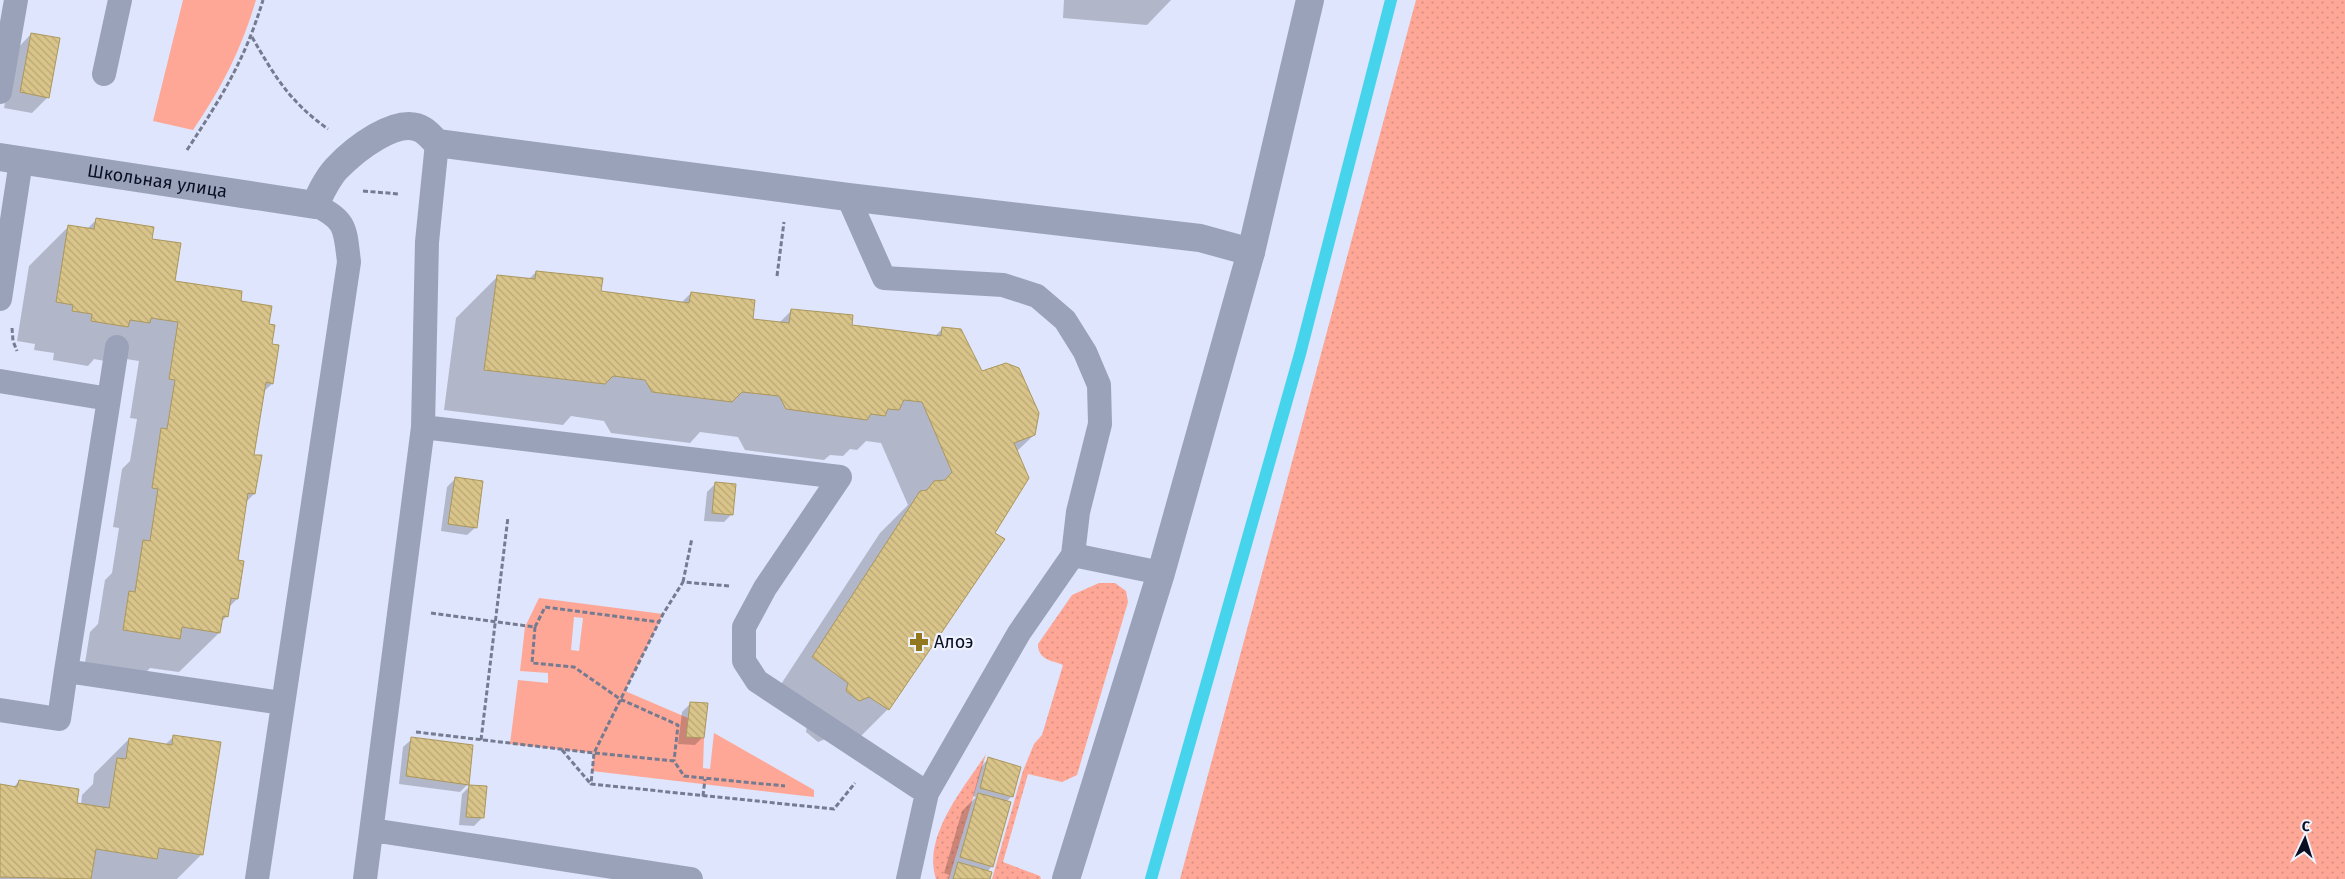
<svg xmlns="http://www.w3.org/2000/svg" width="2345" height="879" font-family="'Fira Sans',sans-serif">
<style>
.grass{fill:url(#grass-dots)}
.park{fill:#fea796;fill-rule:evenodd}
.shadow{fill:#0003}
.lines{fill:none;stroke-linecap:round;stroke-linejoin:round}
.stream{stroke:#45d4ec;stroke-width:12}
.building{fill:url(#building-back-hatch);stroke:#ab975d}
.path{stroke:#757b90;stroke-width:3;stroke-dasharray:5 2.5;stroke-linecap:butt}
.lane{stroke:#9aa2ba;stroke-width:24}
.street{stroke:#9aa2ba;stroke-width:28}
.labels{text-anchor:middle;dominant-baseline:central;stroke-width:4.5;stroke-linejoin:round;paint-order:stroke}
.street-label{font-size:18px;fill:#090e21;stroke:#eff3ff}
.poi-label{font-size:18px;fill:#090e21;stroke:#eff3ff;text-anchor:start}
</style>
<defs>
<pattern id="grass-dots" width="8" height="8" patternUnits="userSpaceOnUse" patternTransform="scale(1.25)"><rect width="8" height="8" fill="#fea796"/><path d="M2 2h.1M6 6h.1" fill="none" stroke="#d88f81" stroke-width="1.8" stroke-linecap="round"/></pattern>
<pattern id="building-back-hatch" width="6" height="6" patternUnits="userSpaceOnUse" patternTransform="scale(1.25)"><rect width="6" height="6" fill="#d9c489"/><path d="M-1 5l2 2M0 0l6 6M5-1l2 2" fill="none" stroke="#b9a776"/></pattern>
</defs>
<rect width="100%" height="100%" fill="#dee5fc"/>
<path class="grass" d="M1416,0H2345V879H1180Z
M1099,583H1115L1126,591L1128,602L1077,775L1062,782L1028,774L1003,862L1040,876L1041,879H992L1023,771L1034,744L1042,735L1063,665C1051,660 1038,660 1038,644L1072,595Z
M986,754L949,879H936C922,836 964,788 986,754Z"/>
<path class="park" d="M183,0H256C242,48 221,89 193,130L153,121Z
M539,598L663,614L625,691L688,718L686,736L704,738L703,768L710,769L714,733L814,790V797L592,771L594,753L510,744L518,680L548,683V673L520,671L525,627ZM574,617L583,618L579,651L571,650Z"/>
<path class="shadow" d="M1064,0H1171L1147,25L1063,18Z
M31,34L48,97L32,113L4,108L15,51Z
M97,219L151,240L173,282L240,302L267,325L271,345L272,384L263,392L253,456L254,494L246,502L236,561L237,599L228,608L227,616L220,623L219,633L179,672L150,668L140,678L84,669L90,632L98,624L105,580L112,573L119,528L113,527L122,469L130,461L137,419L130,418L139,361L114,357L110,362L94,359L88,366L53,360L54,353L34,350L35,344L17,341L29,266L68,227L87,229Z
M536,272L600,292L681,303L691,293L752,320L779,323L792,310L851,327L934,337L943,328L1034,435L1016,452L993,534L1003,539L888,709L847,750L828,738L818,742L806,732L807,724L772,698L880,533L908,505L881,443L866,441L857,450L850,449L843,456L830,455L824,460L745,450L738,437L700,432L690,443L611,433L604,421L571,416L563,425L444,410L456,318L497,277L529,279Z
M455,479L476,527L467,535L441,531L447,487Z
M715,484L732,514L724,522L704,521L707,492Z
M690,704L703,737L695,745L678,744L682,712Z
M174,736L202,854L177,879H0V785L13,788L19,781L81,805L82,795L93,784L94,774L129,739L165,745Z
M412,739L468,784L460,792L399,784L403,747Z
M989,758L1012,796L1006,802L992,866L987,872L988,879H948L949,875L944,873L962,811L976,797L973,796L981,767Z
M470,786L482,818L474,826L459,825L462,794Z"/>
<g class="lines">
<path class="stream" d="M1151,879L1300,354L1391,0"/>
</g>
<path class="building" d="M31,33L60,38L49,98L20,92Z
M96,218L154,227L152,239L181,243L175,281L242,291L241,301L272,306L269,324L275,325L272,344L279,345L273,384L266,382L254,455H262L255,494L248,493L238,560L244,561L238,599L231,598L228,617L223,616L220,633L182,627L180,639L123,630L129,591L135,592L143,540L150,541L158,489L152,488L161,428L167,429L175,380L169,379L178,322L151,318L150,323L130,320L128,327L91,321L92,314L72,311L73,305L56,302L68,225L94,229Z
M536,271L603,278L601,291L689,303L691,292L755,300L753,319L789,323L791,309L853,315L852,325L941,336L942,327L961,329L982,371L1006,363L1019,368L1039,413L1035,435L1014,443L1029,478L995,533L1005,539L889,710L869,697L859,701L846,691L848,683L812,657L920,491L927,490L934,481L945,480L952,472L922,402L904,400L899,410L888,409L885,416L871,414L867,420L786,409L779,396L742,392L732,402L652,392L645,380L613,376L605,384L484,370L497,275L535,279Z
M455,477L483,481L477,528L448,524Z
M715,482L736,484L733,515L712,513Z
M690,702L708,703L704,738L686,737Z
M173,735L221,742L203,855L159,848L157,859L96,849L91,879L0,877V784L17,787L19,780L79,789L77,803L109,808L117,758L126,759L129,738L172,745Z
M411,737L473,745L469,785L406,776Z
M988,757L1021,767L1013,797L980,788Z
M469,785L487,786L484,818L466,817Z
M978,793L1011,802L993,867L960,857Z
M958,862L992,872L990,879H953Z"/>
<g class="lines">
<path class="path" d="M252,37C275,77 290,102 328,129
M187,150C221,98 245,60 263,0
M363,191L399,194
M777,276L784,222
M12,328L13,341L17,351
M683,582L692,538
M729,586L683,582L663,614L594,753L674,761L684,776L785,786
M431,613L535,627L545,607L659,622
M535,627L532,663L574,667L620,699L678,725L674,761
M416,732L594,753L591,784L834,809L855,783
M481,740L508,517
M562,750L590,783
M703,796L705,779"/>
<path class="lane" d="M104,74L120,0
M0,92L16,0
M848,197L884,278L1003,285L1037,296L1065,320L1085,352L1099,385L1100,424L1078,512L1073,555
M0,299L21,161
M0,381L109,399L66,671L282,703
M109,399L117,347
M423,427L840,477L765,588L744,627V661L757,681L927,793
M0,710L59,719L66,671
M372,830L691,879
M257,879L349,262C345,229 347,220 315,205
M365,879L423,427L427,242L437,143
M908,879L927,793L1019,633L1073,555L1161,573"/>
<g class="street">
<path id="s1" d="M0,157L315,205C321,192 327,179 336,169C353,151 398,114 423,130C428,133 433,139 437,143L848,197L1200,238L1251,252"/>
<path d="M1066,879L1161,573L1251,252L1310,0"/>
</g>
</g>
<defs>
<g id="pharmacy-bare" transform="scale(1.5)"><path d="M-2-6h4v4h4v4h-4v4h-4v-4h-4v-4h4Z" fill="#91771d" stroke="#eff3ff" stroke-width="2.5" paint-order="stroke"/></g>
</defs>
<g fill-rule="evenodd">
<use href="#pharmacy-bare" x="919" y="642"/>
</g>
<g class="labels">
<g class="street-label">
<text stroke="none"><textPath href="#s1" startOffset="159">Школьная улица</textPath></text>
</g>
<g class="poi-label">
<text x="934" y="642">Алоэ</text>
</g>
</g>
<g transform="translate(2305 839) rotate(4)" stroke="#eff3ff" stroke-width="4" paint-order="stroke">
<path d="M0-4L9 19L0 12L-9 19Z" fill="#090e21"/>
<text y="-8" font-size="14" font-weight="bold" text-anchor="middle" fill="#090e21">С</text>
</g>
</svg>
